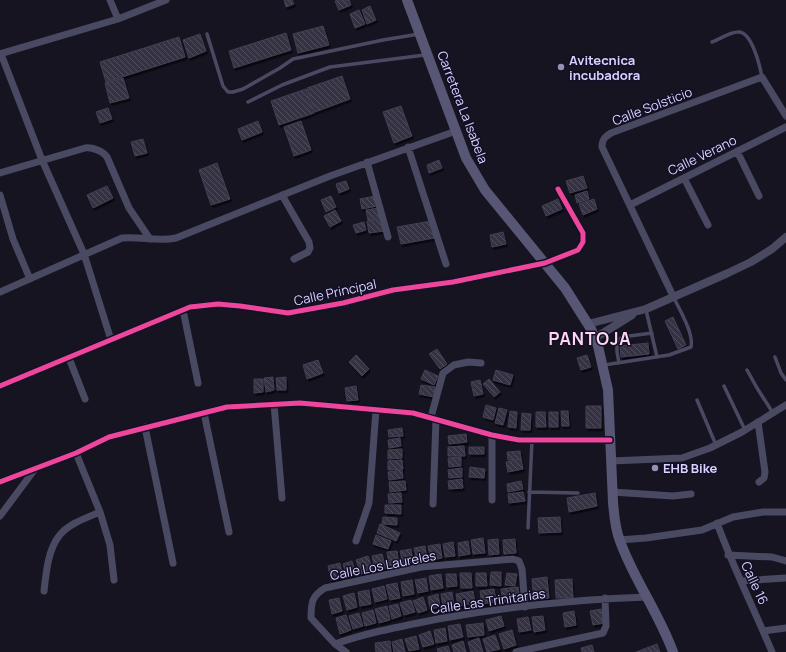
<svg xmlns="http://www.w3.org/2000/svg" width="786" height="652" font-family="Manrope,sans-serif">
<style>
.building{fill:url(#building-back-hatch);stroke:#433f54;filter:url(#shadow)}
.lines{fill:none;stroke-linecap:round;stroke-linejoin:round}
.service{stroke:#4a4962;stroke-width:3.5}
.minor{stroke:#4a4962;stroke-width:7}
.tertiary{stroke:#4a4962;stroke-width:8}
.secondary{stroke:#575674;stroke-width:10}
.cycleway-casing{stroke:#130f26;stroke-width:8}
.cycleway{stroke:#ed469a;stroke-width:5}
.poi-dot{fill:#9591b1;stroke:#130f26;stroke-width:1.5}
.labels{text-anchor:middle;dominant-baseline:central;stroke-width:3;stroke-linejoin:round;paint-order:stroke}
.poi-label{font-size:13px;font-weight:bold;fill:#d9d4ff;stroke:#130f26;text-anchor:start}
.street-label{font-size:13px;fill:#d9d4ff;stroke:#130f26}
.district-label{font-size:17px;font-weight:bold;letter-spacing:1px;fill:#ffd6f0;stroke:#130f26}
</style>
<defs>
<pattern id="building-back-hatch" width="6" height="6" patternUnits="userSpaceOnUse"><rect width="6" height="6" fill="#343243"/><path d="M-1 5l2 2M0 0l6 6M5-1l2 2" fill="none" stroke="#514f5f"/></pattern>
<filter id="shadow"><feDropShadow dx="1.5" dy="2.5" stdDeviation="0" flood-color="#0009"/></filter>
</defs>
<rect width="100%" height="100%" fill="#161421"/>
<path class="building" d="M284,0H292L294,4L286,7Z
M338,0H349L351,5L339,10L335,1Z
M370,6L376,20L367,24L362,10Z
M359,10L365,24L355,28L350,14Z
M323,26L329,45L298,53L293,34Z
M286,33L291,50L234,68L229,51Z
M200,34L206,51L189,58L183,40Z
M179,37L185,57L106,82L100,62Z
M342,76L350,99L315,112L307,88Z
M123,78L129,98L110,103L105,83Z
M306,89L314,113L279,125L271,101Z
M401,106L412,136L394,143L383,112Z
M108,108L112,119L100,123L96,112Z
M258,121L262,132L242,140L238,129Z
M301,121L311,150L294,156L284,127Z
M143,139L147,153L135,156L131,142Z
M439,160L442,168L429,173L427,165Z
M217,163L230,199L211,205L199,170Z
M583,176L587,188L570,193L566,181Z
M346,181L349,189L339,193L336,184Z
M107,186L113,198L93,208L87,195Z
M587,191L589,199L577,203L575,195Z
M331,196L336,207L326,212L321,200Z
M375,196L377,206L362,209L360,199Z
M558,199L562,209L546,216L542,206Z
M594,199L597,209L583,215L579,204Z
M379,208L381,217L368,220L366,210Z
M335,210L341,221L330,227L324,216Z
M382,218L384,231L369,233L367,221Z
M431,221L434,238L401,244L397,227Z
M364,222L366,230L356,233L353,225Z
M503,232L506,244L492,247L490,235Z
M673,317L686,345L678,349L665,321Z
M648,343L649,354L621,357L620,346Z
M437,349L447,364L440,369L429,354Z
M356,355L369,369L362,376L349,362Z
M587,355L591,367L581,370L577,358Z
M318,360L323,373L307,379L303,365Z
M425,370L438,376L434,385L421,379Z
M496,370L513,375L510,385L493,380Z
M273,377L274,390L266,392L264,378Z
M286,377V390H277L276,378Z
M254,379H263V392L254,393Z
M489,379L500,392L494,397L483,384Z
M480,380L483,394L474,396L471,382Z
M421,385L435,387L434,397L419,394Z
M356,386L358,400L347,401L345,388Z
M486,405L496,408L493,420L483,417Z
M586,406H601V428H586Z
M499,408L507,410L503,425L495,423Z
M510,411L517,412L516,428L508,427Z
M561,411H568L569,426H562Z
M536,412H545L546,427H536Z
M549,412H558V427H549Z
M522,413L531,414L530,430H521Z
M402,428L403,436L389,437L388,430Z
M466,434L467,442L449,444L448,436Z
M400,438L401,446L389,448L388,440Z
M464,446L465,456H448V447Z
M469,447H484V454H469Z
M402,449V458L388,459V450Z
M520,451L521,459L508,460L507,452Z
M461,457V466L449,467L448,458Z
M521,459L523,469L508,472L506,462Z
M402,460L403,469L388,470V461Z
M470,467L485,469L484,478L469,477Z
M462,468V477L449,478L448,470Z
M402,470L403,478L389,480L388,472Z
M462,479L463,488L449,489L448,481Z
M405,481L406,490L390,492L389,482Z
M521,481L523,489L508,492L507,484Z
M523,492L525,501L509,503L508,494Z
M401,493L402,502L389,503L388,494Z
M595,493L597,506L569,512L567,498Z
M385,505H401V514L385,513Z
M383,517L397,518V525L382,524Z
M560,517L561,532L539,533L538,518Z
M380,524L400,533L396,541L377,533Z
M376,535L391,541L388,549L373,544Z
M483,538L485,553L473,554L471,540Z
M498,539L499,554L489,555L488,540Z
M515,539L516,553L504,554L503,540Z
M468,541L470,554L459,556L458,543Z
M453,542L455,556L445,557L443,544Z
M440,544L442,558L431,560L428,546Z
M425,546L427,559L417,561L414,548Z
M411,549L413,562L403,564L400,551Z
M397,551L399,564L389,566L387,552Z
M382,554L386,568L375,570L372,556Z
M368,556L373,570L361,574L356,560Z
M352,561L356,574L347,577L343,564Z
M340,563L343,577L331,580L328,566Z
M491,572H501V586L490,585Z
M460,573H471L472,588H461Z
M476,573H486L487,586H476Z
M507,573L517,574L515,586L505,585Z
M441,574L443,588L431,590L429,576Z
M446,574H456L457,586L447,587Z
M547,577L549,598L534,600L532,579Z
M426,578L428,591L418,593L415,580Z
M572,579L573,598H556L555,580Z
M412,580L414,594L403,596L401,582Z
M397,583L400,598L390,600L386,585Z
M384,586L387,599L375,602L372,589Z
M518,587L520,600L503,602L501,589Z
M494,589L496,602L482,604L480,591Z
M369,590L371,604L360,606L358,592Z
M473,591L475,603L458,606L456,594Z
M452,592L454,606L443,607L441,594Z
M354,593L357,607L347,610L343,596Z
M438,594L440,607L430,609L428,597Z
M423,597L427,610L418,613L413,601Z
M339,598L342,611L332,614L329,600Z
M411,600L415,612L404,615L400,603Z
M398,604L401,616L392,619L389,606Z
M387,606L390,620L379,623L375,609Z
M601,609L604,623L593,625L590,611Z
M373,610L376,623L365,626L362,613Z
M574,611L576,625L565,627L563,613Z
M359,613L363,626L353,629L349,616Z
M346,615L351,630L340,634L336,618Z
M501,616L504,626L489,631L486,620Z
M543,616L545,630L534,632L532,617Z
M528,617L531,630L519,632L517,619Z
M483,623L484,635L468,637L466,625Z
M460,624L463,637L450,640L448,626Z
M445,628L447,641L436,643L434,630Z
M512,630L516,645L504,649L499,634Z
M430,631L434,644L423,647L419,635Z
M495,635L500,649L487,652L483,639Z
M416,636L419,649L409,651L405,639Z
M479,638L483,652H471L468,642Z
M402,639L405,652H394L392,642Z
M390,641L391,652H376L375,643Z
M463,641L466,652H454L452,645Z
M657,644L660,652H636Z
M592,645L594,652H582L581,648Z
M448,646L450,652H438L437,649Z"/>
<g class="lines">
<path class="service" d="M207,34L223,86L228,92H233L243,89L280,68L293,59L383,40L419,34
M712,42C720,39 730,32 738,32C752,31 760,67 762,77
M248,102L282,85L330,67L425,55
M646,310L657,357
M775,357L781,373L786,380
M619,363L617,352V342L622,337L652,333
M604,365L669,355L691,347C694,333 679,309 673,296
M747,370L757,388L773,413
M724,386L745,430
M697,400L716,445
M529,492L578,493
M528,528L532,440"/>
<path class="minor" d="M110,0L118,19
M0,54L118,19L166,0
M1,54L42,160L84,254L111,340
M408,147L446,264
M737,151L759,196
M367,162L388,237
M0,173L85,148C92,147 103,151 107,157L129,208L150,239
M684,178L708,225
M0,195L13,239L30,279
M282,195L309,242L310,248L308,252L294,259
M630,205L786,127
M0,292L122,238C140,236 158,242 176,238L330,176L456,131
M673,296L602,147C602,139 605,137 611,133L762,77L786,116
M183,310L198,383
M69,358L85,399
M0,386L190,307L218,304L240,306L288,313L343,303L393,290L453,282L545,263L578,250L583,242V233L558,189
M274,404L282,498
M204,413L229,532
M431,417L443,373L454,365L468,362L481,363
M758,422L765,472L764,478L759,482
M145,427L173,563
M76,453L100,512L110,545L114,580
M611,461L682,458L710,448L742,432L786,405
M0,482L76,453L109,437L227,407L300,403L413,413L492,435L519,440H610
M612,492L673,496L691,494
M492,500V435
M433,504L436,419
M0,516L35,469
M717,523C733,567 754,609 772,652
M619,540L646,538L702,530L733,517L763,512H786
M356,541L369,503L376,410
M728,555L772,557L786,561
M741,581L786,578
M44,591C46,573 48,550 59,536C68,524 86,518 100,512
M763,631L786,628
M335,644C369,632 403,626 438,619C507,607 577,599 647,597
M346,652L335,644L311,618C311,602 312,596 325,588L421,567L513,559L519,561L522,569L525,607
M516,652L603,633L606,626L605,598"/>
<path class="tertiary" d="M588,324L646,309L728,273L751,262L772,249L786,237
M595,338L632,315"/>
<path class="secondary" d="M407,0L466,158L485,190L565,288L591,329L598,346L608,390L613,502C614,515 615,529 620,541C634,580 659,613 673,652"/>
<g class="cycleway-casing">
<path id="cycleway" d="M0,386L190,307L218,304L240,306L288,313L343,303L393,290L453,282L545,263L578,250L583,242V233L558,189
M0,482L76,453L109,437L227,407L300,403L413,413L492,435L519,440H610"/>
</g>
<use href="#cycleway" class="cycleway"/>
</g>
<g class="poi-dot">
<circle cx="561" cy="67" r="4"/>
<circle cx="655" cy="468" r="4"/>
</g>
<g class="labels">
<g class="poi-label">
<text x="569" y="60">Avitecnica<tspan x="569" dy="15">incubadora</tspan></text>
<text x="663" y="468">EHB Bike</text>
</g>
<g class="street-label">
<text transform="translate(652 106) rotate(-21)">Calle Solsticio</text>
<text transform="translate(463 107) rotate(69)">Carretera La Isabela</text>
<text transform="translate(702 155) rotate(-26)">Calle Verano</text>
<text transform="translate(335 292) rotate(-12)">Calle Principal</text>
<text transform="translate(383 565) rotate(-11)">Calle Los Laureles</text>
<text transform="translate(755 583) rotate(65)">Calle 16</text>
<text transform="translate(488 601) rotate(-8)">Calle Las Trinitarias</text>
</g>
<g class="district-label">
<text x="590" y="338">PANTOJA</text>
</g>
</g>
</svg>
